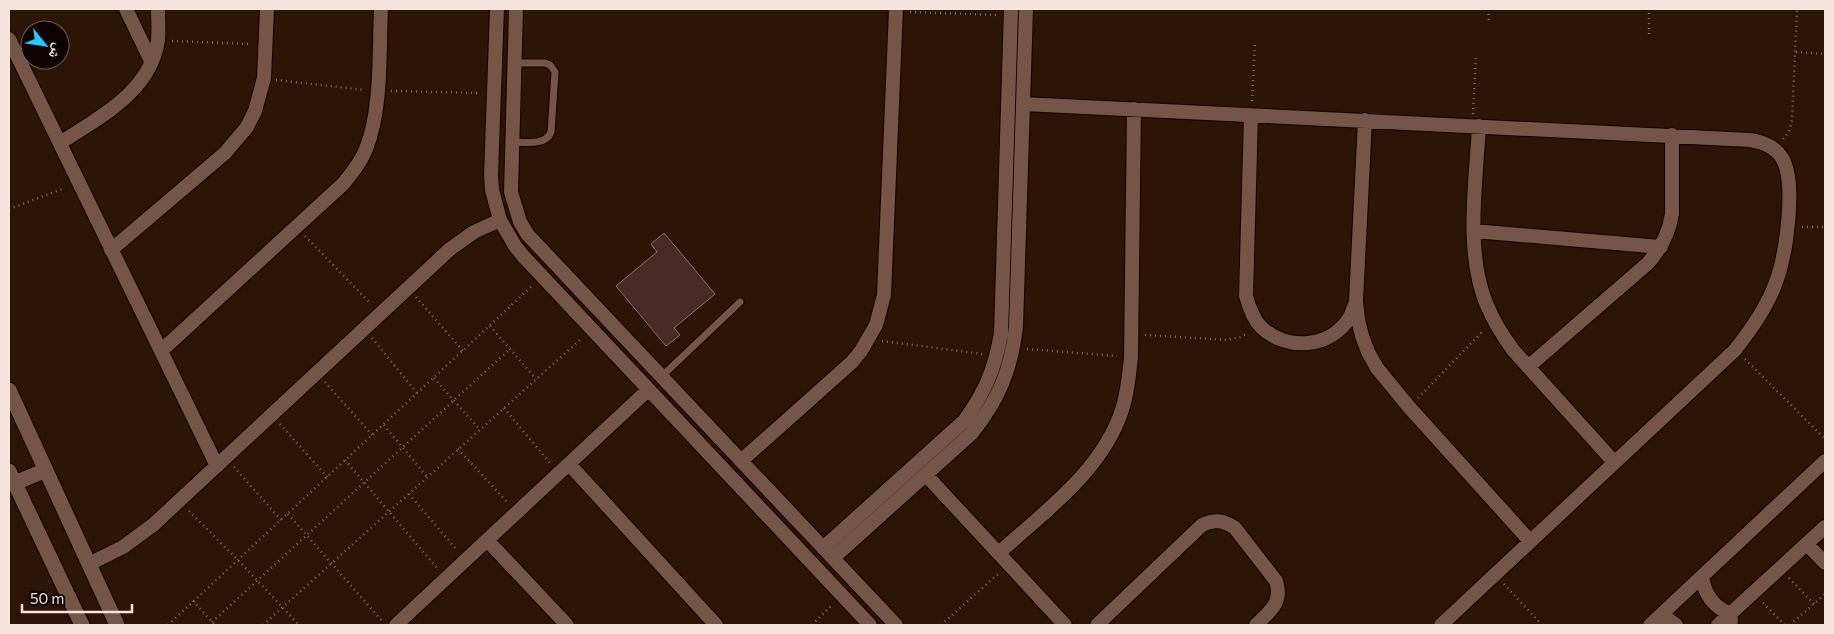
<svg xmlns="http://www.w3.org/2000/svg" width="1834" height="634" font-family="Commissioner,'Noto Naskh Arabic',sans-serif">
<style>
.building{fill:#482b24;stroke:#8f6c65}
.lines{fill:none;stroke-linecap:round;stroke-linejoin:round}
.lane-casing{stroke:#130100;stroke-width:9}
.street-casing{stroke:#130100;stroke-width:16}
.secondary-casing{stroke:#130100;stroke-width:17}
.path{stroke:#7f695f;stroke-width:2.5;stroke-dasharray:1 4;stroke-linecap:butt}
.lane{stroke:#745548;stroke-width:7}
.street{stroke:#745548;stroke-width:14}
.secondary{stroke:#745548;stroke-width:15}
</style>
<rect width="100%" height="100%" fill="#2c1407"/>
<path class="building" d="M664,233L715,294L674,328L680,335L666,346L616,286L657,252L651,244Z"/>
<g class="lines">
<g class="lane-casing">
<path id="lane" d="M512,142C525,142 546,146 551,132L555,72L550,65L545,63H514
M661,377L740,302"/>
</g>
<g class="street-casing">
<path id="street" d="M126,9L151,61
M497,9L491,175L492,190L500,220L515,246L524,257L870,625
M516,9L511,192L520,222L528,235L896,625
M9,39L217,466
M1023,104L1750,140C1763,142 1775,146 1782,158C1797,182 1786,255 1776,282C1767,307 1752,328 1735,350L1441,625
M1251,115L1246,296C1249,307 1253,319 1261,327C1287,352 1331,348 1350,317C1352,312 1354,307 1356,302
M1365,120L1356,301L1358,319L1362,336L1368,352L1377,368L1409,407L1530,541
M1479,126C1476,182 1465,250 1486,303C1493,320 1502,335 1513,350L1614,462
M60,143C98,118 151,92 158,40C159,30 158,19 158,9
M1474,231L1661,247
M111,250L225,153L247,127L255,111L264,78L267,9
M161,351L343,184C352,173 361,162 366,149C382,110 379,51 381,9
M1528,367L1647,264C1661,249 1669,234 1672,214V135
M741,461L852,362L861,351L876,325L884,295L896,9
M569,464L716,625
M926,475L1065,625
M487,540L567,625
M1807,544L1825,563
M823,548L964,421C985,392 995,369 1001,333L1011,9
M999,553C1045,511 1102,471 1122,410C1128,392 1129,374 1131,357L1134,109
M833,558L972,433C999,399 1011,370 1016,327L1026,9
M89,564L123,547L153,525L450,249L474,232L500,220
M1702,577C1705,595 1713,606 1730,614L1731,621
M1660,616L1669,620L1676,625
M396,625L648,390
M1097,625L1202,525C1215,519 1223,520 1235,528L1276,581C1283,603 1270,611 1256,625
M1650,625L1825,461
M1718,625L1825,527"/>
</g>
<g class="secondary-casing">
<path id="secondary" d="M9,390L117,625
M9,471L82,625
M15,483L46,470"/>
</g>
<path class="path" d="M1488,9L1489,21
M910,12L997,15
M1649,34V9
M172,41L251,44
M1796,52L1825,54
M276,80L365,90
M391,91L480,93
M1252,101L1255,42
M1473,114L1476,55
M1783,139L1789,132L1792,120L1797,9
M9,209L65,188
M1802,227H1825
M305,236L371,304
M416,297L463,351
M490,326L536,379
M1145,335L1228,340L1240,337L1248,333
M372,338L417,393
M882,341L983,354
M1027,349L1117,356
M1745,359L1825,439
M434,378L480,430
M325,382L372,435
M1418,398L1484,330
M504,408L550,463
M280,424L327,477
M384,425L427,477
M458,449L508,503
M345,460L437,568
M234,467L281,520
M409,494L456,549
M189,511L238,560L299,625
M288,514L383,622
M1789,578L1814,604
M1504,584L1542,625
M193,601L215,625
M1763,603L1785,625
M212,622L510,349
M168,625L532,286
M263,625L581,339
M812,625L832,605
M941,625L998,574
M1790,625L1825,594"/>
<use href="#lane" class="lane"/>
<use href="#street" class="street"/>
<use href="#secondary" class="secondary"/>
</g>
<rect width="1834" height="634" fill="none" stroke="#f7e5dd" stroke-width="20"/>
<g transform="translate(45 45) rotate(120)"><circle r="24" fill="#0d0402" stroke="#6b5e5a"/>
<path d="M0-4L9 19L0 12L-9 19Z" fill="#28c8ff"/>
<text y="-8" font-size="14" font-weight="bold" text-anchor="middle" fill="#f7e5dd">ش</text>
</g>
<path d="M22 604v8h110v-8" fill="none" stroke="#f7e5dd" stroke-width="2.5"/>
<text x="30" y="604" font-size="15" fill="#f7e5dd" stroke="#0d0402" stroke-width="4" paint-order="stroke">50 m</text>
</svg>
